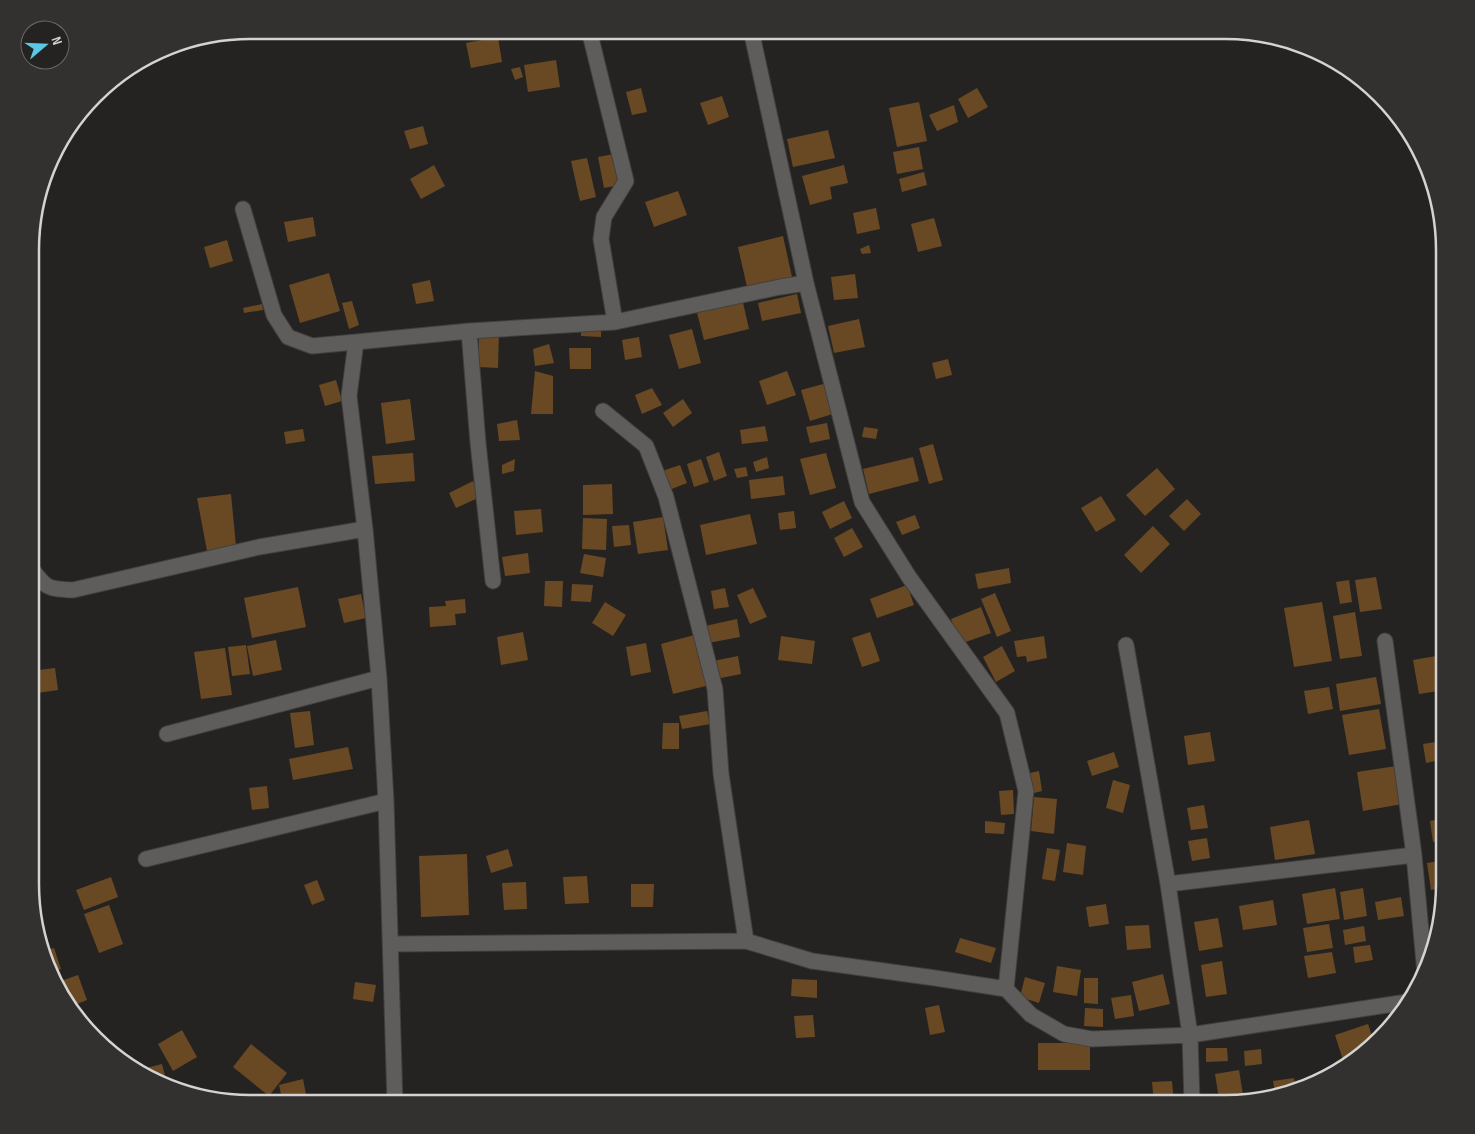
<svg xmlns="http://www.w3.org/2000/svg" width="1475" height="1134" font-family="'Sofia Sans Condensed',sans-serif">
<style>
.building{fill:#694923}
.lines{fill:none;stroke-linecap:round;stroke-linejoin:round}
.minor-casing{stroke:#41403f;stroke-width:17}
.minor{stroke:#5f5d5b;stroke-width:15}
.rim{fill:none;stroke:#d4d3d2;stroke-width:2.5}
</style>
<rect width="100%" height="100%" fill="#252321"/>
<path class="building" d="M498,37L502,62L471,68L466,43Z
M556,60L560,87L528,92L524,65Z
M520,67L523,77L515,80L511,69Z
M641,88L647,112L632,115L626,92Z
M977,88L988,107L968,118L958,99Z
M722,96L729,117L708,125L700,103Z
M919,102L927,141L897,147L889,108Z
M954,105L958,122L937,131L929,115Z
M423,126L428,144L410,149L404,131Z
M828,130L835,158L793,167L787,139Z
M919,147L923,169L897,174L893,152Z
M614,154L620,185L604,188L598,157Z
M587,158L596,197L580,201L571,161Z
M434,165L445,186L421,199L410,179Z
M844,165L848,183L830,187L832,199L810,205L802,176Z
M924,172L927,185L902,192L899,179Z
M678,191L687,215L654,227L645,202Z
M876,208L880,229L857,234L853,213Z
M313,217L316,236L288,242L284,222Z
M934,218L942,246L918,252L911,224Z
M783,236L792,277L747,287L738,247Z
M227,240L233,261L210,268L204,247Z
M869,245L871,253L862,254L860,249Z
M329,273L340,311L300,323L289,285Z
M855,274L858,298L834,300L831,277Z
M430,280L434,301L416,304L412,284Z
M797,294L801,313L762,321L758,303Z
M742,298L749,329L704,340L696,309Z
M352,301L359,325L349,329L342,303Z
M262,304L263,310L244,313L243,308Z
M859,319L865,347L834,353L828,326Z
M581,324L601,325V337L581,336Z
M692,329L701,363L679,369L669,335Z
M479,332H499L498,368L478,367Z
M639,337L642,357L625,360L622,340Z
M549,344L554,363L535,366L533,349Z
M569,348H591V369H570Z
M948,359L952,375L936,379L932,363Z
M535,371L553,376V414H531Z
M787,371L796,395L767,405L759,381Z
M336,380L342,401L325,406L319,385Z
M827,383L836,413L810,421L801,390Z
M652,388L662,405L642,414L635,395Z
M410,399L415,440L386,444L381,403Z
M683,399L692,413L673,427L663,413Z
M517,420L520,440L499,441L497,424Z
M32,421L38,435L31,438V429Z
M827,423L830,439L810,443L806,427Z
M765,426L768,441L742,444L740,430Z
M864,427L878,429L876,439L862,437Z
M303,429L305,441L286,444L284,432Z
M933,444L943,480L929,484L919,448Z
M719,452L727,476L714,481L706,457Z
M413,453L415,481L375,484L372,456Z
M826,453L836,488L810,495L800,459Z
M767,457L769,468L756,472L753,462Z
M913,457L919,481L869,494L863,469Z
M515,459L514,471L502,474V465Z
M701,459L709,482L694,487L687,464Z
M680,465L687,483L669,490L662,471Z
M746,467L748,476L737,478L734,469Z
M1157,468L1175,489L1145,516L1126,495Z
M783,476L785,495L751,499L749,480Z
M473,481L480,497L456,508L449,493Z
M612,484L613,514L583,515V485Z
M231,494L236,546L207,551L197,498Z
M1101,496L1116,520L1096,532L1081,508Z
M1187,499L1201,514L1184,531L1169,516Z
M844,501L852,518L830,529L822,512Z
M541,509L543,532L516,535L514,511Z
M794,511L796,528L780,530L778,513Z
M750,514L757,544L706,555L700,525Z
M915,515L920,528L902,535L896,522Z
M663,517L668,550L638,554L633,522Z
M583,518L607,519L606,550L582,549Z
M629,525L631,545L614,547L612,526Z
M1153,526L1170,544L1141,573L1124,555Z
M852,528L863,547L844,557L834,538Z
M528,553L530,573L505,576L502,557Z
M584,554L606,558L603,577L580,573Z
M1009,568L1011,583L978,589L975,574Z
M1376,577L1382,609L1360,612L1355,580Z
M1349,580L1352,602L1340,604L1336,582Z
M545,581H563L562,607L544,606Z
M572,584L593,585L591,602L571,601Z
M907,585L914,605L877,618L870,599Z
M298,587L306,627L252,638L244,598Z
M725,588L729,607L714,609L711,591Z
M753,588L767,617L750,624L737,595Z
M995,593L1011,631L997,637L981,599Z
M361,594L366,618L344,623L338,599Z
M465,599L466,613L455,614L456,625L430,627L429,607L446,606L445,601Z
M605,602L626,615L613,636L592,623Z
M1322,602L1332,661L1294,667L1284,608Z
M981,607L991,633L960,644L951,619Z
M1355,612L1362,656L1340,659L1333,616Z
M737,619L740,637L708,643L705,626Z
M523,632L528,660L501,665L497,637Z
M870,632L880,661L862,667L852,638Z
M698,634L710,685L673,694L661,644Z
M781,636L815,641L812,664L778,660Z
M1044,636L1047,658L1027,662L1026,656L1017,657L1014,641Z
M276,640L282,670L253,676L247,646Z
M32,641L35,655L31,656V642Z
M646,643L651,672L631,676L626,647Z
M246,645L250,674L232,676L228,647Z
M1002,646L1015,671L996,682L983,657Z
M225,648L232,695L201,699L194,652Z
M1442,655L1445,673V690L1419,694L1413,660Z
M738,656L741,674L716,679L713,661Z
M55,668L58,690L31,694V671Z
M1376,677L1381,704L1340,711L1336,684Z
M1329,687L1333,709L1308,714L1304,691Z
M1379,709L1386,749L1349,755L1342,715Z
M310,711L314,745L295,748L290,713Z
M707,711L710,724L682,729L679,716Z
M663,723H679V749H662Z
M1210,732L1215,761L1188,765L1184,736Z
M1442,741L1445,759L1426,763L1423,744Z
M348,747L353,769L293,780L289,759Z
M1114,752L1119,767L1092,776L1087,761Z
M1396,766L1402,804L1363,811L1357,772Z
M1039,771L1042,791L1034,793L1030,773Z
M1113,780L1130,785L1123,813L1106,808Z
M267,786L269,808L252,810L249,788Z
M1013,790L1014,814L1001,815L999,791Z
M1034,797L1057,799L1054,834L1031,831Z
M31,805L37,822L31,825Z
M1204,805L1208,828L1191,830L1187,808Z
M1445,818V841L1433,842L1430,821Z
M1309,820L1315,854L1275,860L1270,827Z
M985,821L1005,823L1004,834L985,833Z
M1207,838L1210,858L1192,861L1188,841Z
M1067,843L1086,846L1083,875L1063,872Z
M1047,848L1060,850L1055,881L1042,879Z
M508,849L513,866L491,873L486,856Z
M467,854L469,915L421,917L419,856Z
M1445,860V887L1431,890L1427,863Z
M587,876L589,903L565,904L563,877Z
M111,877L118,897L84,910L76,890Z
M317,880L325,900L312,905L304,885Z
M526,882L527,909L504,910L502,883Z
M631,884H654L653,907H631Z
M1335,888L1340,919L1307,924L1302,894Z
M1363,888L1367,916L1344,920L1340,892Z
M1401,897L1404,916L1378,920L1375,902Z
M1273,900L1277,925L1243,930L1239,906Z
M1444,900L1441,914L1439,901Z
M1106,904L1109,924L1089,927L1086,907Z
M109,905L123,944L99,953L84,914Z
M1218,918L1223,947L1199,951L1194,922Z
M1329,924L1333,948L1307,952L1303,928Z
M1149,925L1151,948L1127,950L1125,926Z
M1364,926L1366,941L1345,945L1343,930Z
M960,938L996,948L991,963L955,952Z
M1370,945L1373,960L1355,963L1353,947Z
M54,948L61,969L50,972L44,951Z
M1332,952L1336,973L1308,978L1304,956Z
M1222,961L1227,994L1206,997L1201,965Z
M1057,966L1081,970L1077,996L1053,992Z
M1163,974L1170,1004L1139,1011L1132,982Z
M78,975L87,1000L72,1006L63,994L58,982Z
M1025,977L1045,983L1039,1003L1020,997Z
M1084,978H1098V1004L1084,1003Z
M792,979L817,980V998L791,996Z
M355,982L376,985L373,1002L353,999Z
M1131,995L1134,1016L1115,1019L1111,998Z
M939,1005L945,1032L930,1035L925,1008Z
M1085,1008L1103,1009V1027L1084,1026Z
M813,1015L815,1037L796,1038L794,1016Z
M1368,1024L1374,1042L1354,1057L1343,1060L1335,1035Z
M182,1030L197,1057L173,1071L158,1044Z
M1038,1043H1090V1070H1038Z
M251,1044L287,1073L269,1096L233,1067Z
M1206,1048H1227L1228,1061L1206,1062Z
M1261,1049L1262,1064L1245,1066L1244,1051Z
M162,1064L168,1088L138,1070Z
M1239,1070L1243,1095L1219,1099L1215,1074Z
M1294,1078L1296,1088L1275,1092L1273,1081Z
M303,1079L307,1099L283,1104L279,1085Z
M1172,1081L1174,1104H1154L1152,1082Z"/>
<g class="lines">
<g class="minor-casing">
<path id="minor" d="M589,30L626,181L604,217L601,239L615,322
M751,30L806,283L862,502L909,577L1007,713L1026,791L1006,989
M243,209L274,315L288,337L312,346L356,342
M469,331L478,443L493,581
M603,411L646,446L666,497L715,689L721,774L746,941L812,961L935,978L1006,989L1031,1015L1064,1034L1092,1039L1190,1035L1407,1002
M31,568C46,588 47,589 73,590L259,547L365,529
M1385,641L1414,855L1425,974
M1126,645L1168,884L1190,1035L1192,1104
M167,734L379,678
M146,859L386,801
M1168,884L1414,855
M392,944L746,941
M395,1104L386,801L379,678L365,529L349,396L356,342L469,331L615,322L780,287L806,283"/>
</g>
<use href="#minor" class="minor"/>
</g>
<path d="M0 0H1475V1134H0ZM250 39H1225A211 211 0 0 1 1436 250V884A211 211 0 0 1 1225 1095H250A211 211 0 0 1 39 884V250A211 211 0 0 1 250 39Z" fill="#33312f" fill-rule="evenodd"/>
<path class="rim" d="M250 39H1225A211 211 0 0 1 1436 250V884A211 211 0 0 1 1225 1095H250A211 211 0 0 1 39 884V250A211 211 0 0 1 250 39Z"/>
<g transform="translate(45 45) rotate(71)"><circle r="24" fill="#252321" stroke="#6b6968"/>
<path d="M0-4L9 19L0 12L-9 19Z" fill="#59c8e4"/>
<text y="-8" font-size="14" font-weight="bold" text-anchor="middle" fill="#d4d3d2">N</text>
</g>
</svg>
